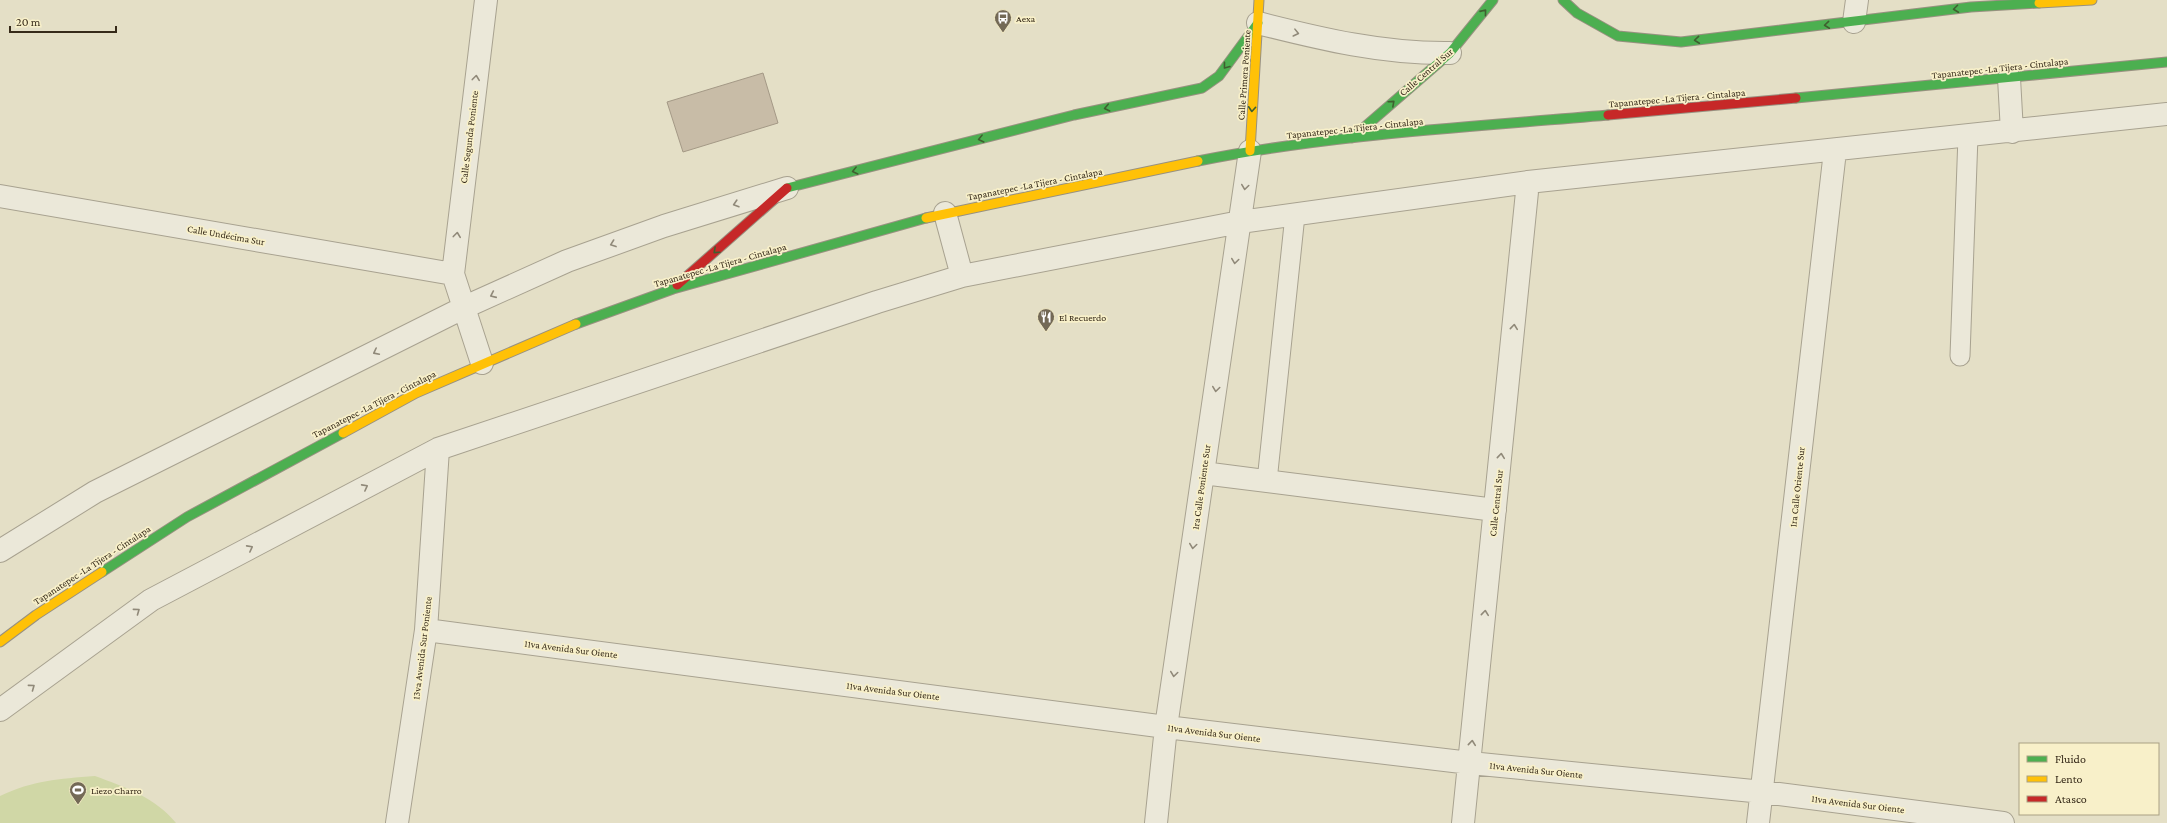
<svg xmlns="http://www.w3.org/2000/svg" width="2167" height="823" font-family="'Crimson Pro',serif">
<style>
.green{fill:#d0d7a6}
.building{fill:#c8bca7;stroke:#a49986}
.lines{fill:none;stroke-linecap:round;stroke-linejoin:round}
.lane-casing{stroke:#a8a290;stroke-width:21}
.street-casing{stroke:#a8a290;stroke-width:24}
.fast-casing{stroke:#989180;stroke-width:11}
.slow-casing{stroke:#989180;stroke-width:11}
.jam-casing{stroke:#989180;stroke-width:11}
.lane{stroke:#ebe8d9;stroke-width:19}
.street{stroke:#ebe8d9;stroke-width:22}
.fast{stroke:#4caf50;stroke-width:9}
.slow{stroke:#ffc107;stroke-width:9}
.jam{stroke:#c62828;stroke-width:9}
.oneway{stroke:#3f5f2f}
.oneway2{stroke:#908979}
.labels{text-anchor:middle;dominant-baseline:central;stroke-width:3.5;stroke-linejoin:round;paint-order:stroke}
.poi-label{font-size:10px;fill:#362a19;stroke:#f8f0c9;text-anchor:start}
.street-label{font-size:10px;fill:#362a19;stroke:#f8f0c9}
</style>
<rect width="100%" height="100%" fill="#e4dfc6"/>
<path class="green" d="M95,776C125,787 156,798 176,823H0V796C34,780 58,779 95,776Z"/>
<path class="building" d="M763,73L778,123L683,152L667,102Z"/>
<g class="lines">
<g class="lane-casing">
<path id="lane" d="M1960,356L1968,136
M1267,481L1295,215"/>
</g>
<g class="street-casing">
<path id="street" d="M1854,22L1857,0
M1258,23C1321,39 1384,54 1450,53
M2009,78L2012,132
M0,196L453,274
M945,213L962,276
M482,363L453,274L486,0
M1203,473L1495,510
M0,551L95,492L465,307L567,261L664,226L787,188
M426,630L1166,727L1470,763L1763,792L2003,823
M0,710L151,600L438,449L877,302L962,276L1240,222L1528,182L2167,114
M397,823L426,630L438,449
M1156,823L1166,727L1250,151
M1463,823L1528,182
M1758,823L1835,151"/>
</g>
<g class="fast-casing">
<path id="fast" d="M1563,0L1577,13L1618,36L1681,42L1971,7L2039,3
M1796,98L2167,62
M1352,138L1450,53L1493,0
M1198,161C1333,134 1472,127 1608,115
M787,188L1074,115L1202,88L1219,76L1258,23
M576,324L673,289L926,218
M102,572L187,517L343,433"/>
</g>
<g class="slow-casing">
<path id="slow" d="M2039,3L2092,0
M1250,151L1259,0
M926,218L1198,161
M343,433L416,393L576,324
M0,642L36,615L102,572"/>
</g>
<g class="jam-casing">
<path id="jam" d="M1608,115L1796,98
M677,285L787,188"/>
</g>
<use href="#lane" class="lane"/>
<use href="#street" class="street"/>
<use href="#fast" class="fast"/>
<use href="#slow" class="slow"/>
<use href="#jam" class="jam"/>
</g>
<defs><path id="oneway-chevron" d="M-2-3.5L2.5 0L-2 3.5" fill="none" stroke-width="1.6" stroke-linecap="round" stroke-linejoin="round"/></defs>
<g class="oneway">
<use href="#oneway-chevron" transform="translate(1956 9) rotate(173)"/>
<use href="#oneway-chevron" transform="translate(1484 12) rotate(-51)"/>
<use href="#oneway-chevron" transform="translate(1827 25) rotate(174)"/>
<use href="#oneway-chevron" transform="translate(1697 40) rotate(174)"/>
<use href="#oneway-chevron" transform="translate(1226 66) rotate(128)"/>
<use href="#oneway-chevron" transform="translate(1392 103) rotate(-42)"/>
<use href="#oneway-chevron" transform="translate(1107 108) rotate(168)"/>
<use href="#oneway-chevron" transform="translate(1252 109) rotate(94)"/>
<use href="#oneway-chevron" transform="translate(981 139) rotate(166)"/>
<use href="#oneway-chevron" transform="translate(855 171) rotate(166)"/>
<use href="#oneway-chevron" transform="translate(716 251) rotate(138)"/>
</g>
<g class="oneway2">
<use href="#oneway-chevron" transform="translate(1296 33) rotate(14)"/>
<use href="#oneway-chevron" transform="translate(476 78) rotate(-83)"/>
<use href="#oneway-chevron" transform="translate(1245 187) rotate(98)"/>
<use href="#oneway-chevron" transform="translate(736 204) rotate(163)"/>
<use href="#oneway-chevron" transform="translate(457 235) rotate(-83)"/>
<use href="#oneway-chevron" transform="translate(613 244) rotate(160)"/>
<use href="#oneway-chevron" transform="translate(1235 261) rotate(98)"/>
<use href="#oneway-chevron" transform="translate(493 295) rotate(156)"/>
<use href="#oneway-chevron" transform="translate(1514 327) rotate(-84)"/>
<use href="#oneway-chevron" transform="translate(376 352) rotate(153)"/>
<use href="#oneway-chevron" transform="translate(1216 389) rotate(98)"/>
<use href="#oneway-chevron" transform="translate(1501 456) rotate(-84)"/>
<use href="#oneway-chevron" transform="translate(365 487) rotate(-28)"/>
<use href="#oneway-chevron" transform="translate(1193 546) rotate(98)"/>
<use href="#oneway-chevron" transform="translate(250 548) rotate(-28)"/>
<use href="#oneway-chevron" transform="translate(137 611) rotate(-36)"/>
<use href="#oneway-chevron" transform="translate(1485 613) rotate(-84)"/>
<use href="#oneway-chevron" transform="translate(1174 674) rotate(98)"/>
<use href="#oneway-chevron" transform="translate(32 687) rotate(-36)"/>
<use href="#oneway-chevron" transform="translate(1472 743) rotate(-84)"/>
</g>
<defs>
<g id="bus-pin" transform="scale(0.9)"><path d="M0 17L-7.5 6A9.5 9.5 0 1 1 7.5 6Z" fill="#736956" stroke="#f8f0c9"/><path d="M-5-6H5V4H4V6H2V4H-2V6H-4V4H-5ZM-3.5-4V0h7V-4ZM-3.5 1.2v1.5H-2V1.2ZM2 1.2v1.5H3.5V1.2Z" fill="#fff"/></g>
<g id="restaurant-pin" transform="scale(0.9)"><path d="M0 17L-7.5 6A9.5 9.5 0 1 1 7.5 6Z" fill="#736956" stroke="#f8f0c9"/><path d="M-5-6h1v4h1v-4h1v4h1v-4h1v5L-1.5 .5V6h-2V.5L-5-1ZM5-6V6H3V1.5H1.5Q1.5-4 5-6Z" fill="#fff"/></g>
<g id="stadium-pin" transform="scale(0.9)"><path d="M0 17L-7.5 6A9.5 9.5 0 1 1 7.5 6Z" fill="#736956" stroke="#f8f0c9"/><path d="M0-5a6.5 5 0 1 0 0 10a6.5 5 0 1 0 0-10ZM-3.5-1.8h7v3.6h-7Z" fill="#fff"/></g>
</defs>
<g fill-rule="evenodd">
<use href="#bus-pin" x="1003" y="18"/>
<use href="#restaurant-pin" x="1046" y="317"/>
<use href="#stadium-pin" x="78" y="790"/>
</g>
<g class="labels">
<g class="poi-label">
<text x="1016" y="18">Aexa</text>
<text x="1059" y="317">El Recuerdo</text>
<text x="91" y="790">Liezo Charro</text>
</g>
<g class="street-label">
<text transform="translate(2000 68) rotate(-6)">Tapanatepec -La Tijera - Cintalapa</text>
<text transform="translate(1426 72) rotate(-41)">Calle Central Sur</text>
<text transform="translate(1244 75) rotate(-86)">Calle Primera Poniente</text>
<text transform="translate(1677 98) rotate(-5)">Tapanatepec -La Tijera - Cintalapa</text>
<text transform="translate(1355 128) rotate(-6)">Tapanatepec -La Tijera - Cintalapa</text>
<text transform="translate(469 137) rotate(-83)">Calle Segunda Poniente</text>
<text transform="translate(1035 184) rotate(-11)">Tapanatepec -La Tijera - Cintalapa</text>
<text transform="translate(226 235) rotate(10)">Calle Undécima Sur</text>
<text transform="translate(720 265) rotate(-16)">Tapanatepec -La Tijera - Cintalapa</text>
<text transform="translate(374 404) rotate(-27)">Tapanatepec -La Tijera - Cintalapa</text>
<text transform="translate(1201 487) rotate(-82)">1ra Calle Poniente Sur</text>
<text transform="translate(1797 487) rotate(-84)">1ra Calle Oriente Sur</text>
<text transform="translate(1496 503) rotate(-84)">Calle Central Sur</text>
<text transform="translate(92 565) rotate(-33)">Tapanatepec -La Tijera - Cintalapa</text>
<text transform="translate(422 648) rotate(-83)">13va Avenida Sur Poniente</text>
<text transform="translate(571 649) rotate(7)">11va Avenida Sur Oiente</text>
<text transform="translate(893 691) rotate(7)">11va Avenida Sur Oiente</text>
<text transform="translate(1214 733) rotate(7)">11va Avenida Sur Oiente</text>
<text transform="translate(1536 770) rotate(6)">11va Avenida Sur Oiente</text>
<text transform="translate(1858 804) rotate(7)">11va Avenida Sur Oiente</text>
</g>
</g>
<rect x="2019" y="743" width="140" height="72" fill="#f8f0c9" stroke="#aaa183"/>
<rect x="2027" y="756" width="20" height="6" fill="#4caf50" stroke="#aaa183"/>
<text x="2055" y="763" font-size="12" fill="#362a19">Fluido</text>
<rect x="2027" y="776" width="20" height="6" fill="#ffc107" stroke="#aaa183"/>
<text x="2055" y="783" font-size="12" fill="#362a19">Lento</text>
<rect x="2027" y="796" width="20" height="6" fill="#c62828" stroke="#aaa183"/>
<text x="2055" y="803" font-size="12" fill="#362a19">Atasco</text>
<path d="M10 26v6h106v-6" fill="none" stroke="#362a19" stroke-width="2"/>
<text x="16" y="26" font-size="12" fill="#362a19" stroke="#f8f0c9" stroke-width="3" paint-order="stroke">20 m</text>
</svg>
